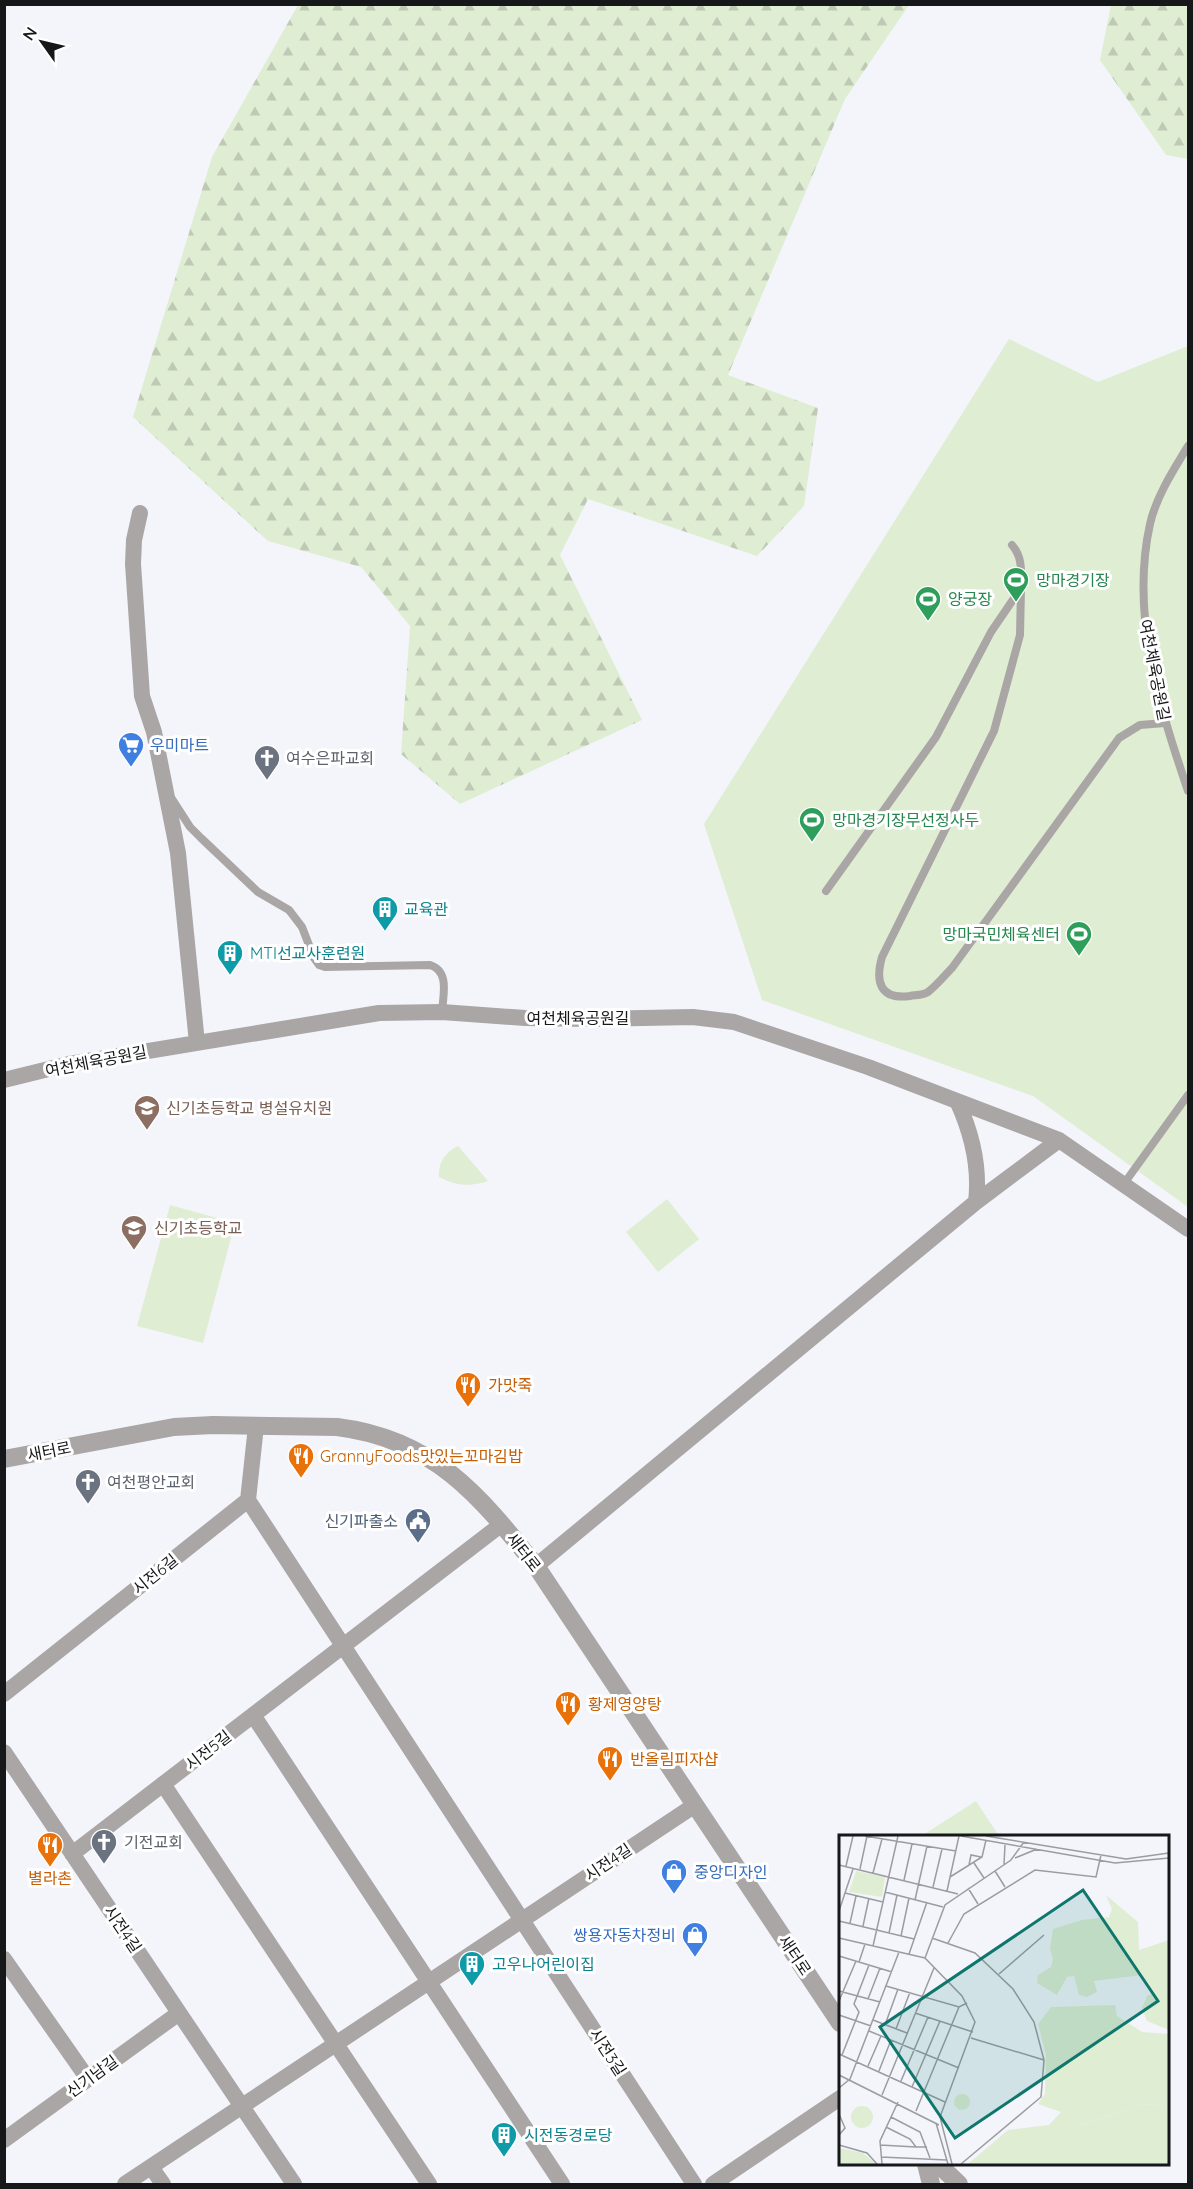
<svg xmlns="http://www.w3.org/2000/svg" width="1193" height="2189" font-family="Quicksand,'Noto Sans KR',sans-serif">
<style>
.green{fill:#dfedd3}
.forest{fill:url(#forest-firs)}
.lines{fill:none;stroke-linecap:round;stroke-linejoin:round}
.service{stroke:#a9a6a5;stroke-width:8}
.minor{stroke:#a9a6a5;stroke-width:16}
.tertiary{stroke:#a9a6a5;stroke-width:18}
.labels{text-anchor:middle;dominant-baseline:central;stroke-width:6;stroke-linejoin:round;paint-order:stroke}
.leisure-label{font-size:16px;fill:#27864d;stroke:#fff;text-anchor:start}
.street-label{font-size:16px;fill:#161719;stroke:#fff}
.shop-label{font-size:16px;fill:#366cbe;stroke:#fff;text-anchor:start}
.worship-label{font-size:16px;fill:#5b616d;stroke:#fff;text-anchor:start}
.culture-label{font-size:16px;fill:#0d838f;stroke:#fff;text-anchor:start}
.education-label{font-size:16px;fill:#785e54;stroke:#fff;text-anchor:start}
.food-label{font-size:16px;fill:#c56008;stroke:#fff;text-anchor:start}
.service-label{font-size:16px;fill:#4e5e75;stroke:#fff;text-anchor:end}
.inset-road{fill:none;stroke:#9b9ca1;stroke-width:1.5}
.view{fill:#0f766e;fill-opacity:0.15;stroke:#0f766e;stroke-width:3}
.inset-edge{fill:none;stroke:#161719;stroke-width:3}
</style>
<defs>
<pattern id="forest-firs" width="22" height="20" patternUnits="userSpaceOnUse" patternTransform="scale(1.5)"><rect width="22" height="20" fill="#dfedd3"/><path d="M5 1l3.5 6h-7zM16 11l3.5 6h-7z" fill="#bfcab5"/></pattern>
</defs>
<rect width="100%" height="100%" fill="#f3f5fb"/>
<path class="green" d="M1009,339L1098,382L1188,346V1207L1033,1096L762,1000L704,824Z
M458,1146L488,1181C470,1187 456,1186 439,1177C438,1163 445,1152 458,1146Z
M667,1199L699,1239L658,1272L626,1232Z
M170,1205L235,1223L203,1343L137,1326Z
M976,1801L999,1836H924L923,1835Z"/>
<path class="forest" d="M298,5H909L845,99L728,375L818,408L804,506L757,556L588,499L560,555L642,720L460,804L401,754L410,626L361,567L268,541L133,417L212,157Z
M1111,5H1188V159L1166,155L1100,60Z"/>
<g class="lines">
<path class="service" d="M1188,446C1174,469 1156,497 1150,524C1130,615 1159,705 1188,791
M1012,545C1023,558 1021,571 1021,588
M172,799L190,827L201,838L258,892L289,910L302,927L314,958L319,965L325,967L430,965C450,971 443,996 442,1012
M826,891L936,737L991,632L1021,588L1020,635L994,731L882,957C875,982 880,1000 910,996C916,995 924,995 928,992C937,985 945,975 952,968L1119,738L1140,725L1165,723
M1123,1185L1188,1095"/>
<path class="minor" d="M140,513L134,540L133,564L142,696L154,732L178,853L197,1043
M4,1080L69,1064L379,1013L442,1012L525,1018L593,1019L693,1017L734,1022L868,1067L1059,1140L1188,1229
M958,1103C972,1134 980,1168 976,1202
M248,1500L694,2184
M536,1566L976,1202L1059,1140
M4,1694L248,1500L256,1426
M253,1715L562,2184
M4,1752L294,2184
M163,1784L429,2184
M72,1854L502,1524
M4,1959L88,2079
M4,2140L179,2013
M151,2167L163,2184
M125,2184L695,1805
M713,2184L840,2098"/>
<path class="tertiary" d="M4,1459L174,1427L213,1425L337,1427C434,1439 479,1495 536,1566L840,2023
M926,2164L931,2184
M938,2164L959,2184"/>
</g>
<defs>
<g id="stadium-pin" transform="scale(1.35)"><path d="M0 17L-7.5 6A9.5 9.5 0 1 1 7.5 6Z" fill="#2e9e5b" stroke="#fff"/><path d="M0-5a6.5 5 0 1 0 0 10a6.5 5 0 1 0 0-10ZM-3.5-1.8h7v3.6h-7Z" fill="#fff"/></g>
<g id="supermarket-pin" transform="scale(1.35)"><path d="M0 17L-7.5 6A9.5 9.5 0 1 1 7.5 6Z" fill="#3f7fe0" stroke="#fff"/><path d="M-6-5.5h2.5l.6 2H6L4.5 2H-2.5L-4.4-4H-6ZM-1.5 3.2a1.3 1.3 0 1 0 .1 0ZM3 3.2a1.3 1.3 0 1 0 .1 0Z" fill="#fff"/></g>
<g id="church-pin" transform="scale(1.35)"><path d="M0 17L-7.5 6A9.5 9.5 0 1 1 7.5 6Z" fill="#6b7280" stroke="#fff"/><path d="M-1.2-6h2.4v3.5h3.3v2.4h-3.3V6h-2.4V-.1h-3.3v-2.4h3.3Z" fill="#fff"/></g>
<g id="building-pin" transform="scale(1.35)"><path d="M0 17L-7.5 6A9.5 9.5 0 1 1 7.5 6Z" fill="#0f9aa8" stroke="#fff"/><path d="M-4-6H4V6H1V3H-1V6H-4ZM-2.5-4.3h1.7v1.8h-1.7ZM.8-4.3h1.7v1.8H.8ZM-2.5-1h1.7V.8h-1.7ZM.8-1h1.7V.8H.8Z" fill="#fff"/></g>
<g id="school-pin" transform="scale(1.35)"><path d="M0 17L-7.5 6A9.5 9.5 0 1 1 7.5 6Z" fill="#8d6e63" stroke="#fff"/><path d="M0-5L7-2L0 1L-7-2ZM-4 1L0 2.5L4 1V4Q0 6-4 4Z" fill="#fff"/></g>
<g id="restaurant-pin" transform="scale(1.35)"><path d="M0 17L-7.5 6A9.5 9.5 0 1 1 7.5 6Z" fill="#e8710a" stroke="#fff"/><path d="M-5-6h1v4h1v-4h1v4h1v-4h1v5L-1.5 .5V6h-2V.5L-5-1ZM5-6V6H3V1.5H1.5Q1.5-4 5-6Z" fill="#fff"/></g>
<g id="civic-pin" transform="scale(1.35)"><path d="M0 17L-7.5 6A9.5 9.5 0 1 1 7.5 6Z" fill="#5c6f8a" stroke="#fff"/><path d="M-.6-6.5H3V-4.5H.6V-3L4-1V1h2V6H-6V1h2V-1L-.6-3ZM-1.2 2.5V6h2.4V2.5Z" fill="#fff"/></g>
<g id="shop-pin" transform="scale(1.35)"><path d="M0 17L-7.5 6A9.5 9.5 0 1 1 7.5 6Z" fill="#3f7fe0" stroke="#fff"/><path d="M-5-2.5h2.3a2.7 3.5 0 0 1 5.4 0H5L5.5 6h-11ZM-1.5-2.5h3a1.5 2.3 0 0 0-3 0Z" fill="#fff"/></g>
</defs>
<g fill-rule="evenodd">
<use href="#stadium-pin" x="1016" y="580"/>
<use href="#stadium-pin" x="928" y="599"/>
<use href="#supermarket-pin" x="131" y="745"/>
<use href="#church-pin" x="267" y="758"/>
<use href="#stadium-pin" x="812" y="820"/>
<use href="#building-pin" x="385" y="909"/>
<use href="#stadium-pin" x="1079" y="934"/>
<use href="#building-pin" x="230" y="953"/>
<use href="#school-pin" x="147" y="1108"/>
<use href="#school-pin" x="134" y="1228"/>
<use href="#restaurant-pin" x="468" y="1385"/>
<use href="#restaurant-pin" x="301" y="1456"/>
<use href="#church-pin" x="88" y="1482"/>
<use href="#civic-pin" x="418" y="1521"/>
<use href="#restaurant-pin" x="568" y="1704"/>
<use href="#restaurant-pin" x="610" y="1759"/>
<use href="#church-pin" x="104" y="1842"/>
<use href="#restaurant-pin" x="50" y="1845"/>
<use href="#shop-pin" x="674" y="1872"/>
<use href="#shop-pin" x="695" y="1935"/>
<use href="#building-pin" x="472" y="1964"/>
<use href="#building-pin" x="504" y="2135"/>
</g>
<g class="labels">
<g class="leisure-label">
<text x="1036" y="580">망마경기장</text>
<text x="948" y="599">양궁장</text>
<text x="832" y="820">망마경기장무선정사두</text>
<text x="1060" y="934" text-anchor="end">망마국민체육센터</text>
</g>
<g class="street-label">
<text transform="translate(1155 670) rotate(79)">여천체육공원길</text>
<text x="578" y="1018">여천체육공원길</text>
<text transform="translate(96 1061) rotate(-11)">여천체육공원길</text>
<text transform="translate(49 1451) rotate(-11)">새터로</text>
<text transform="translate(524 1552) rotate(52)">새터로</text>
<text transform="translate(155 1574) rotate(-39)">시전6길</text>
<text transform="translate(208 1750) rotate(-38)">시전5길</text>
<text transform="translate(608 1862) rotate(-34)">시전4길</text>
<text transform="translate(123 1929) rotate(56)">시전4길</text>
<text transform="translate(795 1955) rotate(56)">새터로</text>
<text transform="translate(608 2052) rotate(57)">시전3길</text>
<text transform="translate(92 2076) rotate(-36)">신기남길</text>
</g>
<g class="shop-label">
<text x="150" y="745">우미마트</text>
<text x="694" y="1872">중앙디자인</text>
<text x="676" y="1935" text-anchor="end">쌍용자동차정비</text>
</g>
<g class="worship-label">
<text x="286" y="758">여수은파교회</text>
<text x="107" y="1482">여천평안교회</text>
<text x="124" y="1842">기전교회</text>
</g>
<g class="culture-label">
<text x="404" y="909">교육관</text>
<text x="250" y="953">MTI선교사훈련원</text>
<text x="492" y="1964">고우나어린이집</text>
<text x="524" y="2135">시전동경로당</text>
</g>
<g class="education-label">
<text x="166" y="1108">신기초등학교 병설유치원</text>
<text x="154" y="1228">신기초등학교</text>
</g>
<g class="food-label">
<text x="488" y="1385">가맛죽</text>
<text x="320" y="1456">GrannyFoods맛있는꼬마김밥</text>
<text x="588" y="1704">황제영양탕</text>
<text x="630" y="1759">반올림피자샵</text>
<text x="50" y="1878" text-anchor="middle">별라촌</text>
</g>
<g class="service-label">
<text x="398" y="1521">신기파출소</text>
</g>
</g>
<g transform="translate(839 1835)">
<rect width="330" height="330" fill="#f3f5fb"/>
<path d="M17,36L46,42L43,62L10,57ZM276,170L278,181L303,197L330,199V273L308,269L242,290L235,277H222L199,269L206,259L207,220L199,189L212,172ZM115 267a8 8 0 1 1 16 0a8 8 0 1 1-16 0ZM12 282a11 11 0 1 1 22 0a11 11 0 1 1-22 0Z" fill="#dfedd3"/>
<path d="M267,60L299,87L300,115L330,105V195L308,186L303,173L308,161L314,158L303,140L255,146L258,157L248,162L240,160L235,141L228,142L218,160L198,148L199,140L212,132L214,124L211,114L214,94L243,85L270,82L273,74ZM308,269L330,273V329H129L169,295L210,290L222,277H235L242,290ZM0,313L24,318L37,329H0Z" fill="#dfedd3"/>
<path class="inset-road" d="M26,1L117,16M122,1L276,28L330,23M147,1L287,24L330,18M176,23L198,14M135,28L145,43M165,29L166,10M0,30L119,59M130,30L132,20L142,22M7,31L14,1M21,34L28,1M156,36L166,52M34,38L43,4M111,42L143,22L147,5M65,45L73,9M94,52L103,14M129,53L139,69M108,56L120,1M46,57L104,72M6,58L44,67M76,65L88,11M0,76L14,34M0,86L75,104M11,88L17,61M24,91L30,63M50,98L58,60M62,101L70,63M0,103L86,123M93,103L136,118L174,154L195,187L205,225L202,262L122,329M109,108L125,79L196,35L257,42L262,20M34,111L59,1M70,119L88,67M0,121L53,137M20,127L26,109M160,139L205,100M47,151L120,172L128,168M0,156L41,167M29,164L41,133M0,166L17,126M76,178L134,197M0,180L32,191M34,185L68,198M46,190L59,154M57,194L71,157M30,196L120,233M132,203L205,225M0,219L106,267M3,220L20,177L15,169L30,130M29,231L42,201M40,236L52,205M0,240L100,290M62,246L89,182M73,252L101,186M0,253L11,244L60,117M43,260L95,133M77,276L120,172M0,279L6,293L0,300M52,282L81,297L91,323M97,288L109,329M47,292L71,304L77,312H88M0,310L28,318L38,329M41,310L77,312M42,322L108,325M43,329L41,306L59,267M113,329L101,282L136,187L123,161L86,123L106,70L172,25L185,7"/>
<path class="view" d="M244,55L319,166L116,303L41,192Z"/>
<rect width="330" height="330" class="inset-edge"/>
</g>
<rect width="1193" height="2189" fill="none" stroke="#161719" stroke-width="12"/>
<g transform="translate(42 42) rotate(304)" stroke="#ffffff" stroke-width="4.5" paint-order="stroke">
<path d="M0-4.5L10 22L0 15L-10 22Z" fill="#161719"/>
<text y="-9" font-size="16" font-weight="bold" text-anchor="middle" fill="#161719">N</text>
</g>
</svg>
